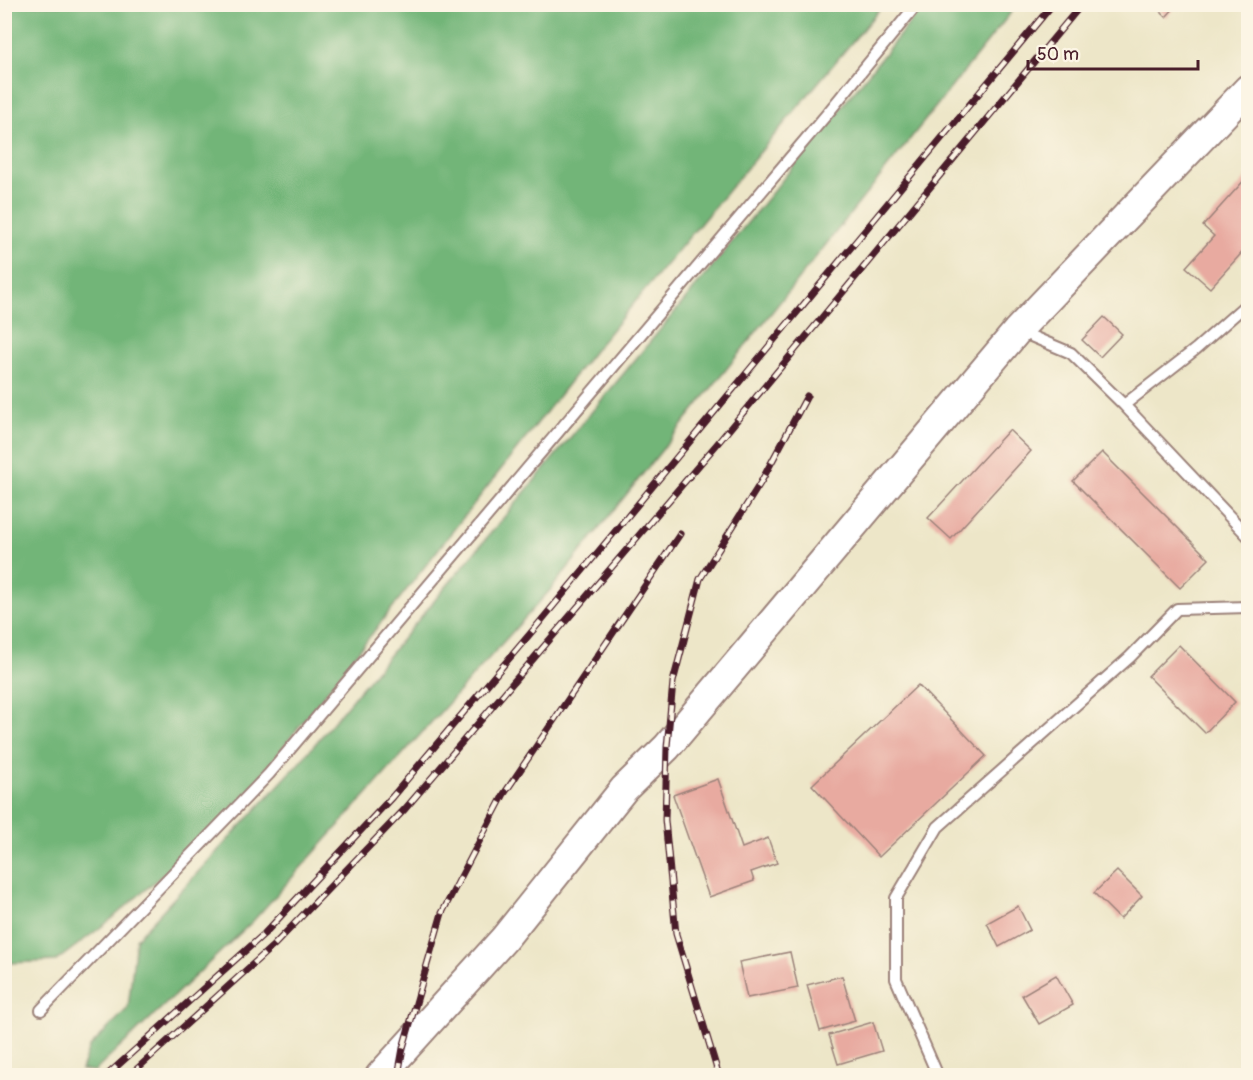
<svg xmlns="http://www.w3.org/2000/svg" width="1253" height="1080" font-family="Pangolin,sans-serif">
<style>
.forest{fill:#72b578;stroke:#5e6a52;stroke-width:1.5}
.building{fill:#e8aaa0}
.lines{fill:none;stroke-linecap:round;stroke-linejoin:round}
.lane-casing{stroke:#9c827a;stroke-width:14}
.secondary-casing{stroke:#9c827a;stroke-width:32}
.lane{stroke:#fff;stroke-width:10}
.secondary{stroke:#fff;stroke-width:28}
.rail-casing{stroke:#4a1f2b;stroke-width:7}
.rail{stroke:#fcf5e5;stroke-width:4.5;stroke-dasharray:14;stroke-linecap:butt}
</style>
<rect width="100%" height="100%" fill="#fcf5e5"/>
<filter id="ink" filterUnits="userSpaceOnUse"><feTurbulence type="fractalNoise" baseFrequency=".0167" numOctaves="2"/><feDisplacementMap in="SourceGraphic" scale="12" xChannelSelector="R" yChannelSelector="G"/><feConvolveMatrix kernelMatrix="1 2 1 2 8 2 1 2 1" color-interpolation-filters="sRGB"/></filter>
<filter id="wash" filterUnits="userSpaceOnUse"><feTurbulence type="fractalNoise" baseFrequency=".008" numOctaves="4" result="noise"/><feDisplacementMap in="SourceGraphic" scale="24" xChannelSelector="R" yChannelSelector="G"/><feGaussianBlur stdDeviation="1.35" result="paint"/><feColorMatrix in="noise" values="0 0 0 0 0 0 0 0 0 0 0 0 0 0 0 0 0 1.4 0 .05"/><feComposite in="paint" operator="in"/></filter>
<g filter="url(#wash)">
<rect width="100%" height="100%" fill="#ede6c8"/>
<path class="forest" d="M5,5H883L594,351L225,821L109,921L56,961L9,963L5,959Z
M924,5H1017L551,589L253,921L95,1071L81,1070L89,1048L128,1008L136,939L300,762L689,295Z"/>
<g id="blocks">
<path class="building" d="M1153,4H1178L1166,17Z
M1248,176V246L1210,288L1186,267L1214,236L1203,226Z
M1104,317L1122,334L1100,357L1082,340Z
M1009,430L1031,451L951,539L928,518Z
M1102,452L1209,559L1180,588L1073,481Z
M1179,645L1235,702L1205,733L1148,676Z
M918,685L986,756L879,857L812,785Z
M718,779L742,848L768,838L777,863L751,872L754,881L709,897L673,795Z
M1117,871L1142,896L1120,919L1094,893Z
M1018,906L1030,930L999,947L987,923Z
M790,952L798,988L747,998L739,962Z
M1056,975L1073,1005L1039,1024L1022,995Z
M842,976L855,1021L820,1031L807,985Z
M873,1022L882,1051L838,1064L829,1035Z"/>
</g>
</g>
<g filter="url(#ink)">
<use href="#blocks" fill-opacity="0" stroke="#9c827a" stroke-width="1.5"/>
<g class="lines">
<g class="lane-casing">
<path id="lane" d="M1019,331L1071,353L1124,405L1248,536
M1124,405L1196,349L1248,303
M41,1010L269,774L827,114L917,4
M938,1076L896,979V898L938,827L1130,657L1177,609L1248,607"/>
</g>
<g class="secondary-casing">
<path id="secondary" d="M380,1076L504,939L624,789L667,747L1017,331L1248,89"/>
</g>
<use href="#lane" class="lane"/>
<use href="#secondary" class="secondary"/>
<g class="rail-casing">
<path id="rail" d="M106,1076L264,934L392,797L535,628L1053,4
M129,1076L274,945L405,809L717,444L1082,4
M398,1076L403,1048L442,913L504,794L680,534
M719,1076L676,934L665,820L667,747L673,682L700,579L761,482L807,396"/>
</g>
<use href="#rail" class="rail"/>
</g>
</g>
<rect width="1253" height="1080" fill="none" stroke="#fcf5e5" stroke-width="24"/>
<path d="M1028 60v9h170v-9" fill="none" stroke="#4a1f2b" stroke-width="3"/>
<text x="1037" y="60" font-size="18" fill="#4a1f2b" stroke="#fcf5e5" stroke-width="4.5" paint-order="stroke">50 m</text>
</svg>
